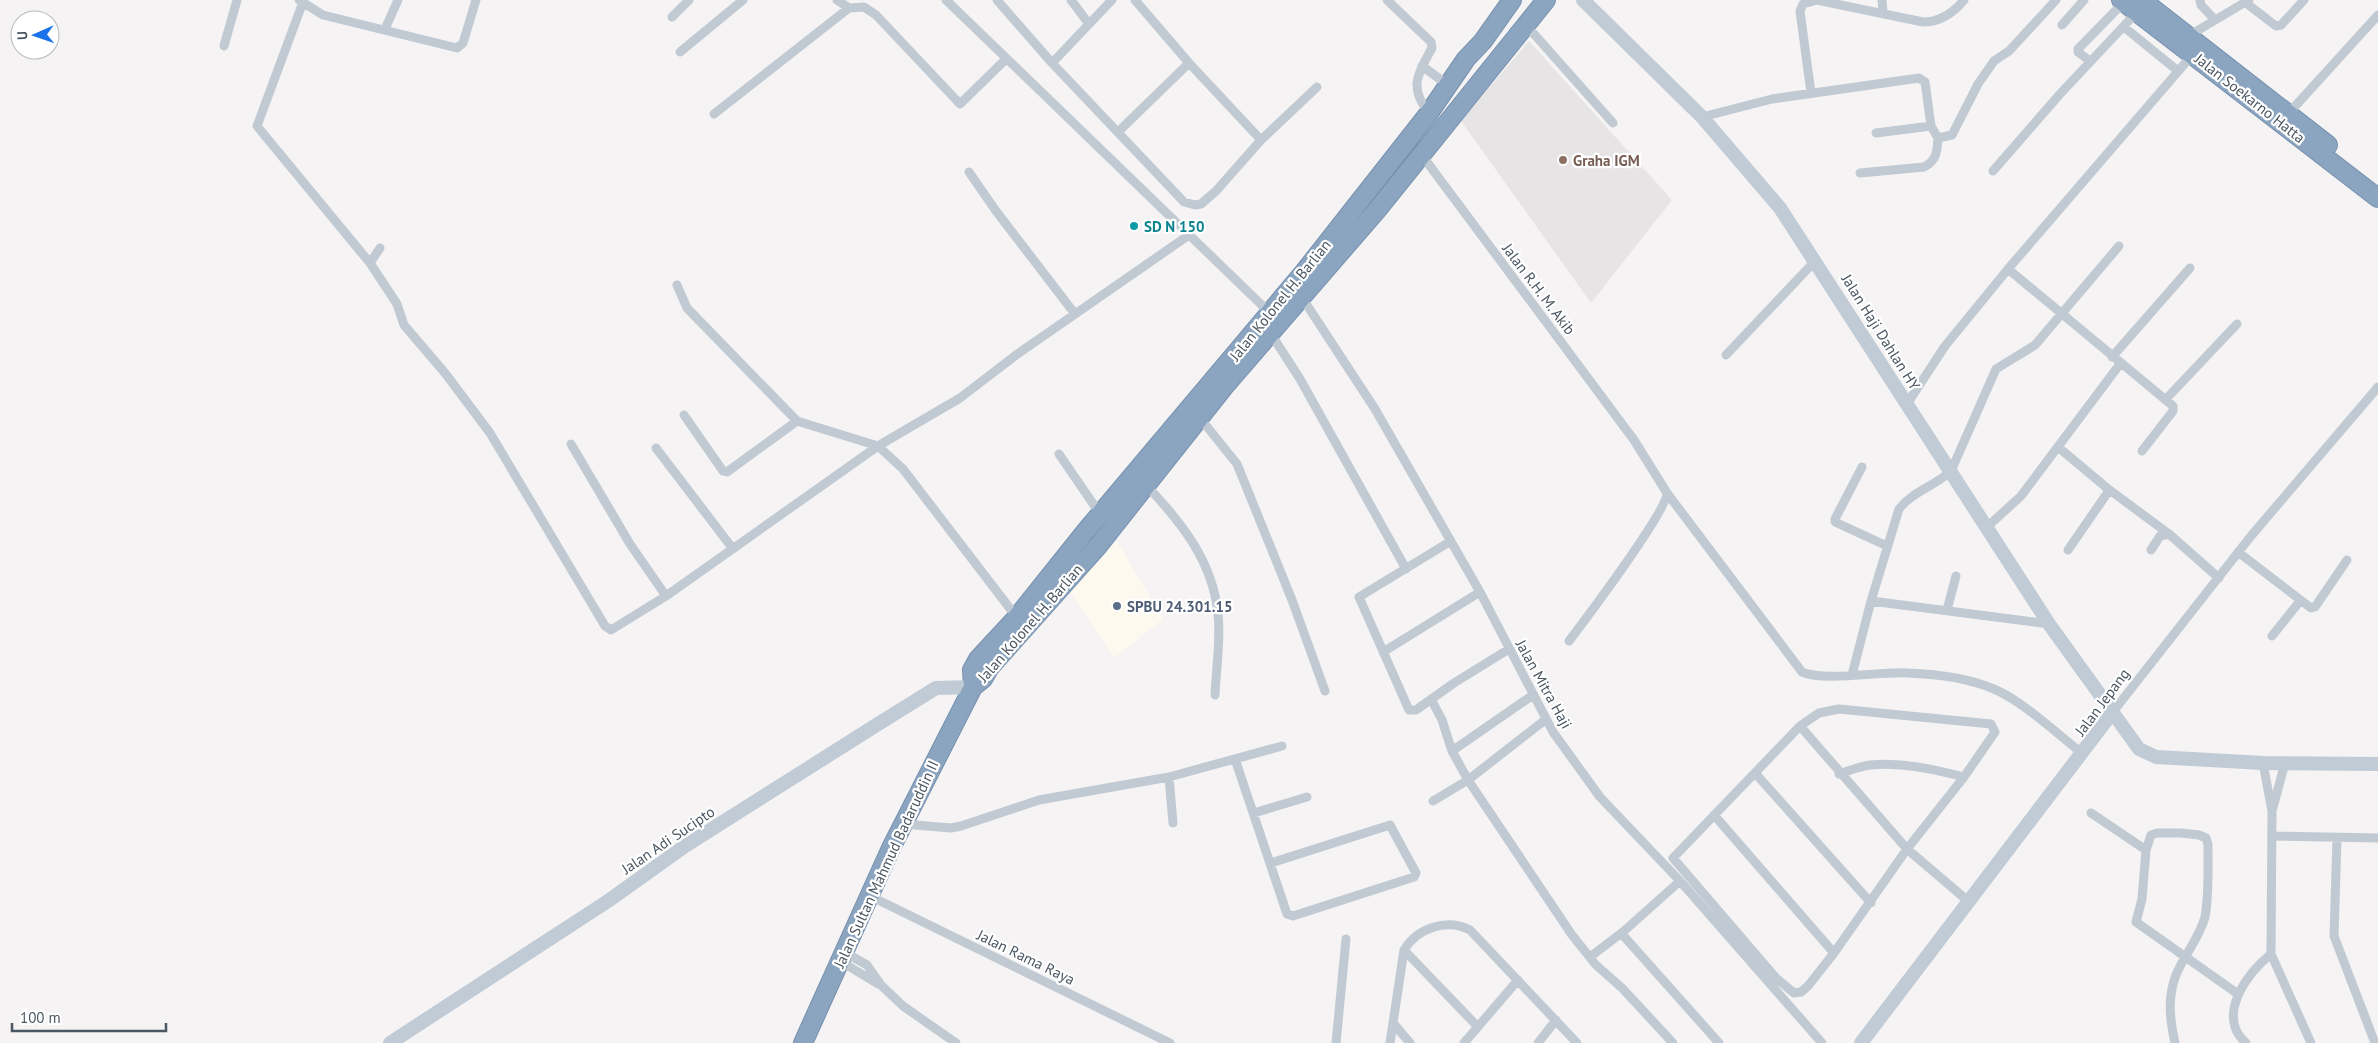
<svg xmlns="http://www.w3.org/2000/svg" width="2378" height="1043" font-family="'PT Sans',sans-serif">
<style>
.commercial{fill:#fdf9ef}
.education{fill:#e6e4e5}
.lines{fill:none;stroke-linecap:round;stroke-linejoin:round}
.highway-casing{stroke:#7690ad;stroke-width:20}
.street{stroke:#c1cad2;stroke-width:9}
.secondary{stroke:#c1cbd6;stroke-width:14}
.highway{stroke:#8ba5c1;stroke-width:18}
.education-dot{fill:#8d6e63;stroke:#fff;stroke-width:2}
.culture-dot{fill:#0f9aa8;stroke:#fff;stroke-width:2}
.service-dot{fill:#5c6f8a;stroke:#fff;stroke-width:2}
.labels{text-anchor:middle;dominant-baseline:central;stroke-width:4.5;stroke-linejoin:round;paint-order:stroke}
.street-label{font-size:15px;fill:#4a5661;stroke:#fff}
.education-label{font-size:15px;font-weight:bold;fill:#785e54;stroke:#fff;text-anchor:start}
.culture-label{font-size:15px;font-weight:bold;fill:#0d838f;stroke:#fff;text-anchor:start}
.service-label{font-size:15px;font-weight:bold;fill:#4e5e75;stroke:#fff;text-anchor:start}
</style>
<rect width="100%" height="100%" fill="#f5f3f3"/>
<path class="commercial" d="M1117,541L1163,619L1114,658L1070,592Z"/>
<path class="education" d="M1529,41L1672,200L1591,303L1461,121Z"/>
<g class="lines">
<g class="highway-casing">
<path id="highway" d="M2121,0L2378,198
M2142,0L2328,145
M973,687L972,670L978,659L1017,617L1085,532L1304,272L1429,113L1466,59L1483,41L1512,0
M803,1043L891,848L973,687L983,679L990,667L1098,546L1224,387L1378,209L1546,0"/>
</g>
<path class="street" d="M299,0L323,15L457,48L463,43L476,0
M837,0L849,8
M946,0L1269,312
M997,0L1052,63
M1071,0L1089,24
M1112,0L1052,63L1184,202L1195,205L1201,204L1216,191L1261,140L1317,87
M1135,0L1189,63L1261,140
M1387,0L1431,42L1432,48C1418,74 1408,87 1429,113
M1882,0L1883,12
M2200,0L2201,5L2215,20
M303,2L257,126L370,263
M2246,3L2276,26L2281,25L2304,0
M672,17L689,0
M1526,25L1613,123
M2062,25L2084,0
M2124,27L2178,71
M385,29L398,0
M2190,35L2249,0
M224,46L237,0
M680,52L743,0
M2086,58L2078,52V49L2124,2
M1422,66L1448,85
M1811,93L1800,11L1803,4L1817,0L1923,22C1940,22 1954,12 1964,0
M2289,113L2378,15
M714,114L849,8L864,7L876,15L960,104L1006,59
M1702,117L1772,99L1919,78L1925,82L1931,126L1938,138L1952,135L1978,84L1994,61L2009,51L2056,0
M1119,131L1189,63
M1876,133L1931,126
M1421,154L1634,440L1667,493C1667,511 1585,620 1569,641
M1993,171L2060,94L2137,12
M969,172L996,211L1075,314
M1860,173L1924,167C1937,160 1937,152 1938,138
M380,248L370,263L397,304L404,325L445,373L490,433L605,626L611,630L666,596L878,446L960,398L1016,355L1189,235
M2008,269L2173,406V411L2142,451
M677,285L687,308L797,421L878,446L903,469L1018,619
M1301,296L1375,409L1480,592L1553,732L1600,797L1680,881L1822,1043
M1271,334L1300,379L1406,569
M1726,355L1816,260
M2112,357L2190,268
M2166,399L2237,324
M1907,404L1945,346L2008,269L2193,54
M684,415L723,471L727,472L797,421
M1200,418L1237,464L1292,600L1325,691
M571,444L630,544L666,596
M2058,447L2107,488L2108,492L2068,550
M656,448L733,549
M1059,454L1100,514
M1862,467L1835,519V522L1887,546
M1147,486C1182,523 1213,562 1218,614C1221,640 1216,669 1215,695
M2107,488L2169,534
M1667,493L1802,672C1825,682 1882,671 1908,673C1936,674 1968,678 1994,689C2024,702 2056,733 2083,754
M1987,527L2021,496L2120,364
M1451,541L1359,597L1409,710H1416L1454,683L1509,649
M2151,550L2160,536L2169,534L2219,578
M2238,552L2311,608L2315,607L2347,560
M1947,610L1956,576
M2049,624L1871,601L1899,509C1913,491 1935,486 1951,471L1996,369L2035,345L2119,246
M2272,636L2300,601
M1383,652L1480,592
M1852,675L1871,601
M1431,699L1442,720L1452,751L1468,780L1572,935L1596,965L1622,988L1673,1043
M1839,709L1991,724L1995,732L1964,777L1907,849L1834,953L1808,986L1801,992L1794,993L1776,978L1673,858L1800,726L1819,713Z
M2112,713L2251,536L2378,387
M1800,726L1907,849L1968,901
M1452,751L1533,695
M1235,759L1287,914L1293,916L1414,877L1416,873L1390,825L1271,863
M2263,763L2272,811L2271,954L2311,1043
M1755,773L1871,903
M1839,774C1849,771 1860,766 1870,765C1902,762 1933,769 1964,777
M1169,777L1173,823
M1433,801L1468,780L1545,720
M2272,811L2285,763
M1254,813L1307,797
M2091,813L2146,850
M1714,815L1834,953
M903,824L951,828L961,826L1039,800L1169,777L1282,746
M2273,836L2378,838
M2337,838L2334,936L2375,1043
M870,896L1170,1043
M1621,933L1719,1043
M1404,950L1478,1027
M844,952L867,965L881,985L903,1006L956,1043
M1590,957L1624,931L1680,881
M840,961L878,984
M1393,1023L1410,1043
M1336,1043L1346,939
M1390,1043L1404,950C1417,928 1447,918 1470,930L1577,1043
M1464,1043L1518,980
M1538,1043L1556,1020
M2175,1043C2170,1020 2167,998 2176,975C2184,955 2199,939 2205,917C2209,897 2208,865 2208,844L2206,838L2199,835L2181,833H2157L2151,835L2146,850L2142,899L2136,922L2238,994
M2246,1043C2215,1016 2248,972 2271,954"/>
<path class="secondary" d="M1583,0L1702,117L1780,208L2049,624L2139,749L2156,757L2263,763L2378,764
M390,1043L608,901L685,846L878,724L936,688L973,687
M1861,1043L2112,713"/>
<use href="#highway" class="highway"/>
</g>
<circle class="education-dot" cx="1563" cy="160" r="5"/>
<circle class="culture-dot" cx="1134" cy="226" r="5"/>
<circle class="service-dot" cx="1117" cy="606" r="5"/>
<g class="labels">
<g class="street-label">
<text transform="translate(2250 98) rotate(38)">Jalan Soekarno Hatta</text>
<text transform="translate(1539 289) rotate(53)">Jalan R.H. M. Akib</text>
<text transform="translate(1280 300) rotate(-51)">Jalan Kolonel H. Barlian</text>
<text transform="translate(1881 332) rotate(58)">Jalan Haji Dahlan HY</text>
<text transform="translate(1030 623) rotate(-49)">Jalan Kolonel H. Barlian</text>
<text transform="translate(1544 684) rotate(61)">Jalan Mitra Haji</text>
<text transform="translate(2102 702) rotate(-53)">Jalan Jepang</text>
<text transform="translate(668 840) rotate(-34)">Jalan Adi Sucipto</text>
<text transform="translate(886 864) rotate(-65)">Jalan Sultan Mahmud Badaruddin II</text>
<text transform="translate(1026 957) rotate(26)">Jalan Rama Raya</text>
</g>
<g class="education-label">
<text x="1573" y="160">Graha IGM</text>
</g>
<g class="culture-label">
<text x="1144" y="226">SD N 150</text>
</g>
<g class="service-label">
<text x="1127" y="606">SPBU 24.301.15</text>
</g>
</g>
<g transform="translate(35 35) rotate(268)"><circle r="24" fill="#ffffff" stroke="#b7bbc0"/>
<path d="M0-4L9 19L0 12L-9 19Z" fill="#1a73e8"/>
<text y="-8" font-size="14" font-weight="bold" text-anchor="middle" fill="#4a5661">U</text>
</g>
<path d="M12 1023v8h154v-8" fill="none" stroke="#4a5661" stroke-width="2.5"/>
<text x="20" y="1023" font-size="15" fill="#4a5661" stroke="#ffffff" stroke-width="4" paint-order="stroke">100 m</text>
</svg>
